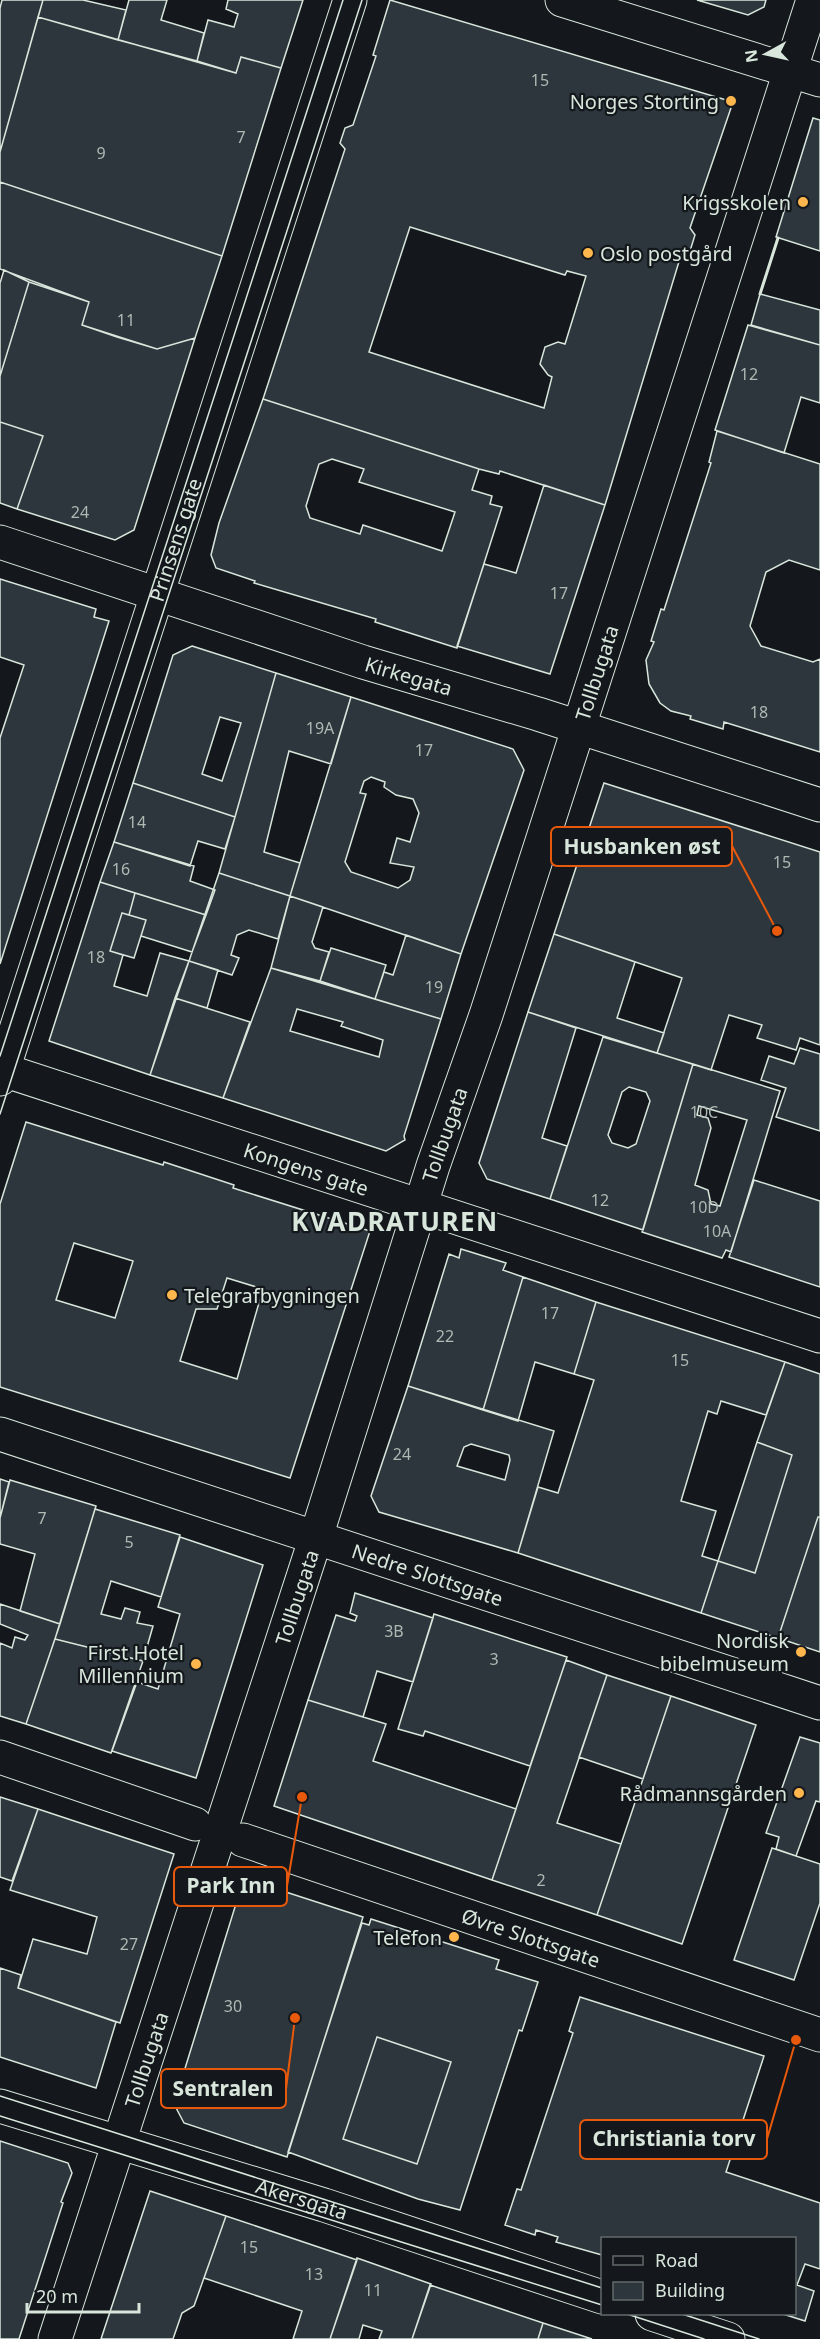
<svg xmlns="http://www.w3.org/2000/svg" width="820" height="2339" font-family="'Noto Sans',sans-serif">
<style>
.building{fill:#2c363c;stroke:#d8e6dc;stroke-width:1.5;fill-rule:evenodd}
.lines{fill:none;stroke-linecap:round;stroke-linejoin:round}
.street-casing{stroke:#d8e6dc;stroke-width:35}
.street{stroke:#14181c;stroke-width:33}
.tram{stroke:#d8e6dc;stroke-width:1.5}
.wall{stroke:#d8e6dc;stroke-width:3}
.poi-dot{fill:#ffb74d;stroke:#14181c;stroke-width:2}
.labels{text-anchor:middle;dominant-baseline:central;stroke-width:4.5;stroke-linejoin:round;paint-order:stroke}
.number-label{font-size:16px;fill:#adbab4}
.poi-label{font-size:20px;fill:#d8e6dc;stroke:#14181c;text-anchor:end}
.street-label{font-size:20px;fill:#d8e6dc;stroke:#14181c}
.district-label{font-size:26px;font-weight:bold;letter-spacing:1.5px;fill:#d8e6dc;stroke:#14181c}
.leader{fill:none;stroke:#e8590c;stroke-width:2}
.callout-dot{fill:#e8590c;stroke:#14181c;stroke-width:2}
.callout{fill:#14181c;stroke:#e8590c;stroke-width:2}
.callout-label{font-size:21px;text-anchor:middle;font-weight:bold;fill:#d8e6dc}
</style>
<rect width="100%" height="100%" fill="#14181c"/>
<path class="building" d="M2,0H43L0,152V8Z
M43,0H83L126,10L118,40L38,17Z
M129,0H167L161,20L204,33L197,61L118,40Z
M228,0H303L281,68L241,57L236,73L197,61L208,20L234,27L238,14L226,9Z
M390,0L733,102L690,228L695,235L690,251L681,255L605,505L500,471L499,474L479,469L263,399L345,149L340,143L345,128L353,125L376,56L373,55ZM410,227L565,275L567,271L586,276L565,344L558,342L545,347L540,364L548,375L552,377L544,408L369,352Z
M697,0H766L764,7L748,15Z
M38,17L236,73L241,57L281,68L222,256L0,182V152Z
M813,118L820,120V251L776,237Z
M0,182L222,256L195,338L157,349L82,325L89,302L0,269Z
M4,270L29,282L0,376V283Z
M29,282L89,302L82,325L117,337L157,349L195,338L134,530L115,540L17,509L43,436L0,422V376Z
M760,294L820,310V345L751,325Z
M748,325L820,345V403L801,397L784,453L715,430Z
M263,399L479,469L472,490L492,496L490,504L502,507L457,648L375,622L376,619L254,583L255,581L216,568L211,555L219,523ZM332,459L364,469L359,482L455,512L442,551L363,525L360,534L310,518L306,506L319,464Z
M0,422L43,436L17,509L0,503Z
M717,431L820,464V570L789,560L766,572L750,626L761,646L813,662L820,659V752L724,722L723,729L690,719L691,716L671,711L660,703L649,684L646,660L654,642L651,641L661,609L664,610L711,463L709,462Z
M544,485L605,505L550,674L457,646L484,564L516,573Z
M0,579L96,609L94,617L109,621L0,964V738L24,665L0,657Z
M192,646L276,673L235,817L133,783L173,655ZM220,717L241,723L222,781L202,774Z
M276,673L351,697L331,764L289,751L264,852L300,863L290,896L219,873Z
M351,697L513,749L524,770L461,954L290,896ZM371,777L385,782L384,787L396,795L413,799L419,813L410,842L397,838L390,863L414,867L410,880L398,888L351,872L345,862L366,794L360,793L364,781Z
M133,783L235,817L225,849L198,841L190,866L114,842Z
M604,783L820,852V1045L800,1038L796,1050L757,1038L762,1025L729,1015L711,1070L657,1053L682,978L554,934Z
M114,842L194,866L190,881L215,890L206,915L100,882Z
M219,873L290,896L278,939L249,930L237,935L231,955L239,958L232,975L189,961Z
M100,882L135,893L129,915L122,913L110,951L123,955L114,986L147,996L160,953L189,961L150,1075L49,1041Z
M135,893L206,915L192,952L141,936L146,920L129,915Z
M290,896L323,907L312,942L315,948L329,952L320,981L271,968Z
M122,913L146,920L134,958L110,951Z
M554,934L635,962L617,1018L664,1033L657,1053L528,1012Z
M406,935L461,954L441,1019L375,999L384,972L393,975Z
M331,948L386,965L375,999L320,981Z
M189,961L218,970L207,1008L175,998Z
M271,968L441,1019L404,1136L405,1140L386,1151L223,1098ZM297,1009L343,1022L341,1026L383,1040L379,1057L290,1031Z
M175,998L250,1022L223,1098L150,1075Z
M528,1012L576,1028L542,1138L567,1146L550,1199L487,1179L479,1163Z
M603,1037L693,1064L643,1230L550,1199ZM629,1087L646,1092L650,1101L636,1144L628,1148L612,1143L608,1135L622,1092Z
M800,1048L820,1054V1131L776,1117L786,1088L761,1080L769,1056L794,1064Z
M693,1064L780,1091L731,1252L726,1250L722,1258L642,1232ZM699,1106L747,1120L720,1206L711,1204L708,1190L695,1185L711,1128L708,1118L697,1115Z
M26,1122L163,1165L164,1162L234,1185L233,1188L370,1231L290,1478L0,1387V1204ZM74,1243L133,1261L115,1318L56,1300ZM227,1278L263,1289L237,1379L180,1361L196,1309H217Z
M754,1180L820,1201V1287L729,1257Z
M461,1249L506,1263L503,1270L523,1277L483,1410L408,1386L449,1254L459,1258Z
M523,1277L596,1302L574,1374L535,1362L518,1421L483,1410Z
M596,1302L785,1362L766,1415L721,1401L717,1414L708,1411L681,1501L716,1511L702,1556L718,1561L701,1613L518,1553L538,1487L558,1493L594,1380L574,1374Z
M785,1362L820,1374V1517H818L778,1638L701,1613L718,1561L755,1573L792,1455L757,1442Z
M408,1386L554,1431L518,1553L379,1512L371,1496ZM471,1444L509,1455L510,1460L505,1480L457,1466L464,1447Z
M757,1442L792,1455L755,1573L718,1561Z
M0,1479L9,1482L0,1518Z
M10,1480L96,1506L60,1624L20,1611L35,1554L0,1544V1518Z
M95,1509L180,1535L161,1597L111,1581L101,1614L121,1619L125,1608L140,1612L137,1623L153,1626L143,1661L55,1639Z
M818,1517H820V1652L778,1638Z
M180,1537L263,1565L196,1778L112,1751L137,1682L158,1689L180,1614L158,1607Z
M355,1593L433,1618L413,1682L377,1671L363,1717L308,1700L336,1615L355,1621L357,1616L350,1613Z
M0,1604L60,1624L26,1724L0,1716V1643L12,1648L15,1637L25,1640L28,1635L0,1624Z
M434,1614L567,1657L530,1766L425,1731L423,1736L398,1729Z
M55,1639L143,1661L111,1753L26,1724Z
M566,1660L607,1675L557,1823L621,1844L597,1915L492,1880Z
M607,1675L671,1696L643,1779L579,1757Z
M671,1696L756,1725L682,1944L597,1915Z
M308,1700L386,1724L373,1761L516,1809L492,1880L274,1806Z
M800,1737L820,1743V1802L816,1801L796,1856L776,1849L779,1837L766,1833Z
M0,1797L38,1809L12,1881L0,1877Z
M38,1809L174,1854L120,2023L18,1988L33,1939L87,1954L97,1917L10,1890Z
M772,1848L820,1864V1903L794,1980L734,1960Z
M261,1884L363,1917L287,2157L184,2123L174,2104L239,1894Z
M371,1919L499,1960L496,1969L538,1982L522,2031L519,2030L460,2210L418,2199L288,2152L362,1923L369,1925ZM377,2037L451,2062L417,2164L343,2139Z
M0,1968L21,1975L18,1988L116,2022L96,2088L0,2057Z
M580,1997L764,2056L726,2172L820,2203V2269L805,2264L797,2285L814,2291L805,2321L783,2314H794V2238H602V2255L556,2242L558,2237L536,2230L535,2235L505,2225L517,2189L521,2190L573,2033L569,2031Z
M377,2037L451,2062L417,2164L343,2139Z
M0,2141L68,2163L72,2173L61,2202L63,2203L19,2339H0Z
M150,2191L226,2216L194,2306L182,2313L173,2339H101Z
M226,2216L357,2260L330,2339H293L302,2311L204,2278Z
M357,2258L431,2284L412,2339H379L382,2331L363,2325L359,2339H330Z
M430,2285L543,2323L538,2339H412Z
M543,2323L592,2339H538Z"/>
<g class="lines">
<g class="street-casing">
<g id="street">
<path d="M562,0L820,80"/>
<path id="s1" d="M0,542L363,662L538,714L820,805"/>
<path id="s2" d="M0,1069L820,1336"/>
<path id="s3" d="M0,1079L350,0"/>
<path id="s4" d="M0,1434L820,1703"/>
<path d="M0,1757L195,1824"/>
<path id="s5" d="M243,1840L820,2035"/>
<path id="s6" d="M0,2106L324,2205L602,2297"/>
<path d="M652,2314L728,2339"/>
<path id="s7" d="M55,2339L316,1537L433,1166L486,1015L813,0"/>
</g>
</g>
<use href="#street" class="street"/>
<path class="tram" d="M0,1056L343,0
M0,1114L362,0
M0,2096L602,2288
M0,2116L602,2305
M627,2314L704,2339
M682,2314L759,2339"/>
<path class="wall" d="M760,294L778,238"/>
</g>
<g class="poi-dot">
<circle cx="731" cy="101" r="6"/>
<circle cx="803" cy="202" r="6"/>
<circle cx="588" cy="253" r="6"/>
<circle cx="172" cy="1295" r="6"/>
<circle cx="801" cy="1652" r="6"/>
<circle cx="196" cy="1664" r="6"/>
<circle cx="799" cy="1793" r="6"/>
<circle cx="454" cy="1937" r="6"/>
</g>
<g class="labels">
<g class="number-label">
<text x="540" y="80">15</text>
<text x="241" y="137">7</text>
<text x="101" y="153">9</text>
<text x="126" y="320">11</text>
<text x="749" y="374">12</text>
<text x="80" y="512">24</text>
<text x="559" y="593">17</text>
<text x="759" y="712">18</text>
<text x="320" y="728">19A</text>
<text x="424" y="750">17</text>
<text x="137" y="822">14</text>
<text x="782" y="862">15</text>
<text x="121" y="869">16</text>
<text x="96" y="957">18</text>
<text x="434" y="987">19</text>
<text x="704" y="1112">10C</text>
<text x="600" y="1200">12</text>
<text x="704" y="1207">10D</text>
<text x="717" y="1231">10A</text>
<text x="550" y="1313">17</text>
<text x="445" y="1336">22</text>
<text x="680" y="1360">15</text>
<text x="402" y="1454">24</text>
<text x="42" y="1518">7</text>
<text x="129" y="1542">5</text>
<text x="394" y="1631">3B</text>
<text x="494" y="1659">3</text>
<text x="541" y="1880">2</text>
<text x="129" y="1944">27</text>
<text x="233" y="2006">30</text>
<text x="249" y="2247">15</text>
<text x="314" y="2274">13</text>
<text x="373" y="2290">11</text>
</g>
<g class="poi-label">
<text x="719" y="101">Norges Storting</text>
<text x="791" y="202">Krigsskolen</text>
<text x="600" y="253" text-anchor="start">Oslo postgård</text>
<text x="184" y="1295" text-anchor="start">Telegrafbygningen</text>
<text x="789" y="1640">Nordisk<tspan x="789" dy="23">bibelmuseum</tspan></text>
<text x="184" y="1652">First Hotel<tspan x="184" dy="23">Millennium</tspan></text>
<text x="787" y="1793">Rådmannsgården</text>
<text x="442" y="1937">Telefon</text>
</g>
<g class="street-label">
<text stroke="none"><textPath href="#s3" startOffset="567">Prinsens gate</textPath></text>
<text stroke="none"><textPath href="#s7" startOffset="1752">Tollbugata</textPath></text>
<text stroke="none"><textPath href="#s1" startOffset="430">Kirkegata</textPath></text>
<text stroke="none"><textPath href="#s7" startOffset="1266">Tollbugata</textPath></text>
<text stroke="none"><textPath href="#s2" startOffset="322">Kongens gate</textPath></text>
<text stroke="none"><textPath href="#s4" startOffset="450">Nedre Slottsgate</textPath></text>
<text stroke="none"><textPath href="#s7" startOffset="780">Tollbugata</textPath></text>
<text stroke="none"><textPath href="#s5" startOffset="304">Øvre Slottsgate</textPath></text>
<text stroke="none"><textPath href="#s7" startOffset="294">Tollbugata</textPath></text>
<text stroke="none"><textPath href="#s6" startOffset="316">Akersgata</textPath></text>
</g>
<g class="district-label">
<text x="395" y="1221">KVADRATUREN</text>
</g>
</g>
<path class="leader" d="M777 931L732 846M302 1797L287 1886M295 2018L286 2089M796 2040L767 2139"/>
<g class="callout-dot">
<circle cx="777" cy="931" r="6"/>
<circle cx="302" cy="1797" r="6"/>
<circle cx="295" cy="2018" r="6"/>
<circle cx="796" cy="2040" r="6"/>
</g>
<g class="callout">
<rect x="551" y="827" width="181" height="39" rx="6"/>
<rect x="174" y="1867" width="113" height="39" rx="6"/>
<rect x="161" y="2069" width="125" height="39" rx="6"/>
<rect x="580" y="2120" width="187" height="39" rx="6"/>
</g>
<g class="callout-label">
<text x="642" y="854">Husbanken øst</text>
<text x="231" y="1893">Park Inn</text>
<text x="223" y="2096">Sentralen</text>
<text x="674" y="2146">Christiania torv</text>
</g>
<rect x="601" y="2237" width="195" height="78" fill="#14181c" stroke="#626a69" stroke-width="1.5"/>
<rect x="613" y="2256" width="30" height="9" fill="#14181c" stroke="#626a69" stroke-width="1.5"/>
<text x="655" y="2267" font-size="18" fill="#d8e6dc">Road</text>
<rect x="613" y="2282" width="30" height="18" fill="#2c363c" stroke="#626a69" stroke-width="1.5"/>
<text x="655" y="2297" font-size="18" fill="#d8e6dc">Building</text>
<g transform="translate(766 54) rotate(262)" stroke="#14181c" stroke-width="4.5" paint-order="stroke">
<path d="M0-4.5L10 22L0 15L-10 22Z" fill="#d8e6dc"/>
<text y="-9" font-size="16" font-weight="bold" text-anchor="middle" fill="#d8e6dc">N</text>
</g>
<path d="M27 2303v9h112v-9" fill="none" stroke="#d8e6dc" stroke-width="3"/>
<text x="36" y="2303" font-size="18" fill="#d8e6dc" stroke="#14181c" stroke-width="4.5" paint-order="stroke">20 m</text>
</svg>
